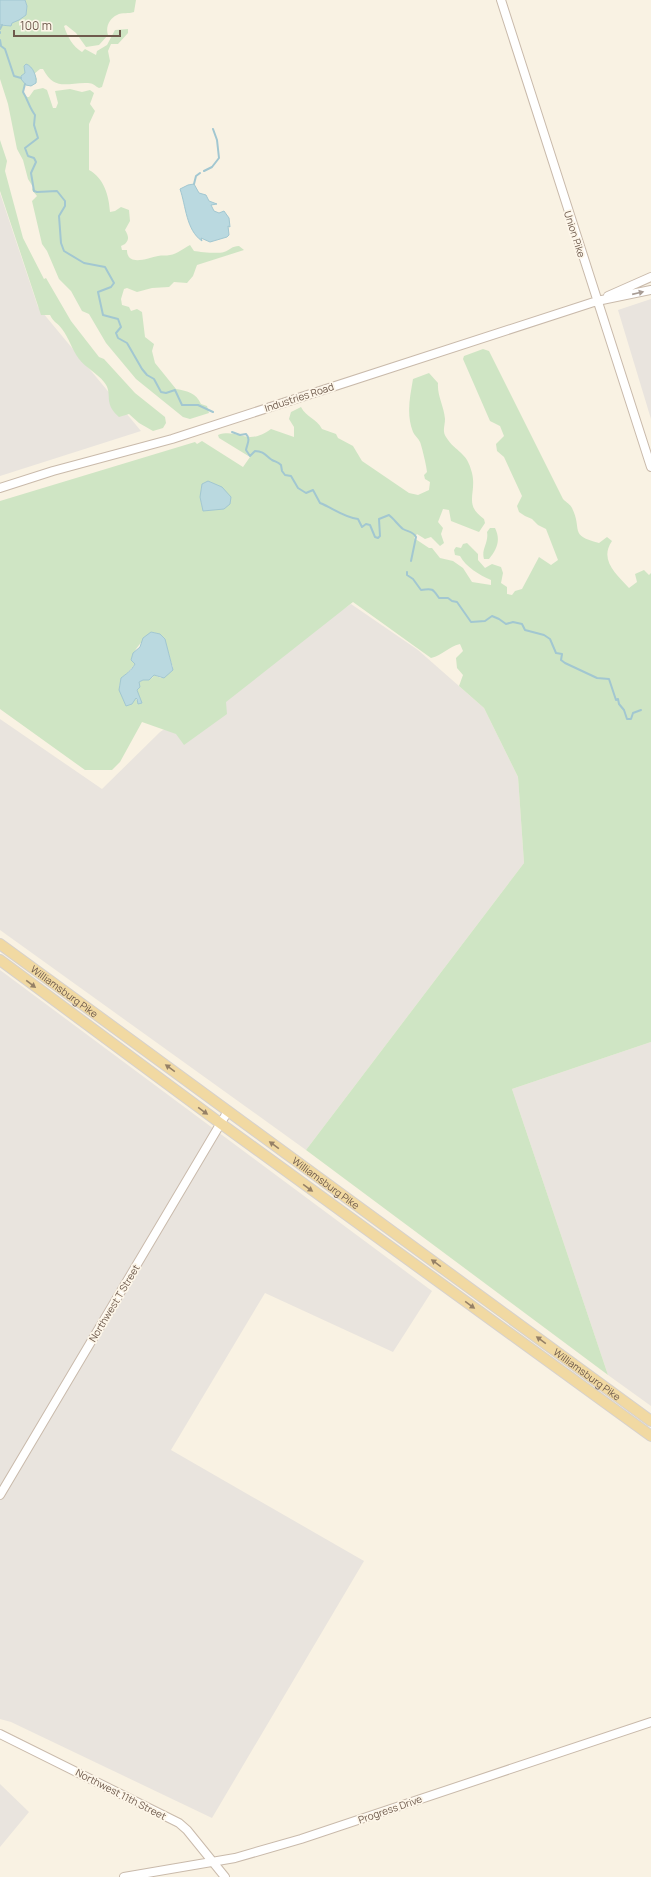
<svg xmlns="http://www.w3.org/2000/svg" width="651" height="1877" font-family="Manrope,sans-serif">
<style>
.industrial{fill:#e9e4de}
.green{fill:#cfe5c4;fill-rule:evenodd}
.water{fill:#bad9e0;stroke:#a2c7d1}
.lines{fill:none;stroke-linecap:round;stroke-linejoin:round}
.stream{stroke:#a2c7d1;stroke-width:2}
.minor-casing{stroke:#c9baab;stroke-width:10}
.major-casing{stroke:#d6d1cd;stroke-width:12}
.minor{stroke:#fff;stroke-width:8}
.major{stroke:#f1d9a2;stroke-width:10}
.oneway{fill:#a89c94}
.oneway2{fill:#958066}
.labels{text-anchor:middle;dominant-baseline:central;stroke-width:3.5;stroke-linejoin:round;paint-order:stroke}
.street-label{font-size:10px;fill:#6e5a4c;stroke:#fdf6e9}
</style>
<rect width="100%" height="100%" fill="#f9f2e3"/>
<path class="industrial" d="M0,193L38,307L141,431L0,476Z
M651,299V419L618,310Z
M351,604L418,650L484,708L518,777L524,863L306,1150L0,930V719L102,789L160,732Z
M0,970L432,1291L393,1352L265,1293L171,1450L364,1561L212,1818L11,1722L0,1719Z
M651,1042V1406L608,1375L512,1089Z
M0,1784L29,1812L0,1847Z"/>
<path class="green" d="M25,0H136L134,12C129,14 122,12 117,15C110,18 105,27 108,35L99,45L86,47L76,33L66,25L64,26C67,36 73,47 82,52L85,49L96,55L97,51L107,45L115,30L128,29V33L118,44H111L108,51L110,61L102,87L99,88C95,86 93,83 88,83C68,82 55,92 43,69H40L34,74L37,79L36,83L31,86L25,85L23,92L27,97H29L34,90L43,88L47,90L53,108H56L58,103L55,91L70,89L82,92L90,90L94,93L90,104L95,111L89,124V170C104,178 109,196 110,212L115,211L121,207L129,210L130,221L125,230C128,235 130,239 125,244L121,246L122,250H127C127,267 148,258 158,256C162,255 166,256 170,255C177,254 184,248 190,245L194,251C201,252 217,254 224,252C230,250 232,246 239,246L244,250L197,265L193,276L187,283L174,282L169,287L152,288L137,292L127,288L124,289L121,299L122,305L129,307L131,311L137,309L142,312L145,337L154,344L152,351L155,363L176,389C188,391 196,393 201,404L207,406L209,413L190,419L183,417L136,379L106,343L89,314L82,311L71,291L59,279L47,251L42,244L32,201L37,196L32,190L33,187L28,179L23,160L17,149L8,104L0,79V25L7,26L26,15L27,6Z
M0,140L7,161L5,171L23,238L44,279L46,278L71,321L99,357L104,359L135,393L165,417L166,423L163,428L153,431L139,423L129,414L119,417C102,402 114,394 104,382C97,373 86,368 79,359C72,350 69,338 62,329C58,323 53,322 50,315H41L0,191Z
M483,349L489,351L563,499C566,502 571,505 572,508C583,530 568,535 599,543L607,537L612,541C599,560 616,574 629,588L637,582L635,574L644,570L649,575L651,573V1042L512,1089L608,1375L306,1150L524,863L518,777L484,708L459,686L463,675L457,668L456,658L463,651L460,644C448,647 443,655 431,658L353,602L226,702L227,714L184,745L176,734L142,722L120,762L112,770H85L0,709V501L195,442L197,444L202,441L243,467L250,457L219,438L218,435C239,428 246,447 271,429L294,437V427L289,419L291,412L301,407C306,417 317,419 322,429L336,434L338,438L353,446L362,461L409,493L418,495L429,490L430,482L425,479L424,475L427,472C427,468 422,447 420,442C418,438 415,436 413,432C406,414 410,397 413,379L429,373L438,383C437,396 444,406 445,419C445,426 442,431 446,437C456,453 467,451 472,473C477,494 463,504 484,519L485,523L479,532L451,521L449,510L443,509L438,522L443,528L441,534L444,543L440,546L431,537L425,539L417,534L414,538L429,548H432L440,558L453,561L463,568L472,582L491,585V580C479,575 466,567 460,556L455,555L454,550L456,547L461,548L463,544L467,543L478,554V560L485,568L492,564L501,567L503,573L501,583L507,587V594L512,595L515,591L522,589L539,557L551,565L558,560L546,529L538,525L532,519L525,516L519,512L517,506L522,496L504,457L497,451L496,444L504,436L500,426L490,421L463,359L464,356ZM201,488L224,509H217L201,505ZM151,632C167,633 168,655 173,667L172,671L161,678L154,675L152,678L143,680L139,682L137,692L140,704L135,698L126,705L119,686L124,677L135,664L131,660C134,648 144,640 151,632Z
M490,528H495C501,540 497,549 489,559H484C481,549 489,543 487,532Z"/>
<path class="water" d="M0,0H25L27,6L26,15L19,20L12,23L11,26L0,25Z
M26,64C33,66 37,77 36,83L31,86L26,85L21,79V76L25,73L24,66Z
M194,184L199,193L206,195L209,201L217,204L211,205L214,211L219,213L224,211L229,218L230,227L228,226L229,235L227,237L210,242L201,238L202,241C186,230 186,206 180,189L188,185Z
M208,481L222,487L231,497L230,504L224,509L203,511L200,497L202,484Z
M151,632L160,634L165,639L173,670L164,678L154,675L149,680H143L139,682L140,687L137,690L142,703L138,704L137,699L136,698L132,704L126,706L119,690L121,678C126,674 131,671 135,664L131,660L133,653L140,647L143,638Z"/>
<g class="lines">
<path class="stream" d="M0,29L2,25
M0,32V33
M0,40L1,46L5,49L14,76L21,78
M25,84L23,92C28,100 29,107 35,115L34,125L38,138L25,148L28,156L34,158L36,162L31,173L34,191L37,192L57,191L65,201V206L59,216L61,243L64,251L84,263L105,267L114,283L111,287L98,292L103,315L118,319L121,327L116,333L118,338L127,343L142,369L147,375L154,379L161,392L166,393L175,390L182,405H198L213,412
M204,171L212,167L219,158L217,140L213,129
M194,184L196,176L200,173
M232,432L240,435L246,434C251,439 247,444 246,450L250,456L255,451C264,451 266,456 272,460C276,462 278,462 281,465L282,471L285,475L291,476L298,488L306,493L313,490L320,503C333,508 343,517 358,519L362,527L366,524L370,525L375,537L378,538L380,536L379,519L389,515C394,519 398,525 403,529C408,532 413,531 416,537L411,561
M407,572V575L413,579L421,590C433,588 433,589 439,598H448L452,601L457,602L471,622L485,621L492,616L499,619L506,624L513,622L522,624L525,630L544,635L550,639L556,653L562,654L561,660L565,663L597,678L609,679L616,700L618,699L619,704L624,710L627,719H631L633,713L641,710"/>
<g class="minor-casing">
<path id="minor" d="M501,0L651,467
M608,296L651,277
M0,488L53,471L172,439L597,301L651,290
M0,1495L228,1111
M0,1734L179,1823L187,1830L225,1877
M124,1877L235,1858L301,1839L651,1722"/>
</g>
<g class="major-casing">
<g id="major">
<path id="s1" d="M0,944L651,1421"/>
<path d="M0,960L220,1123L651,1436"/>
</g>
</g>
<use href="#minor" class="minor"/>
<use href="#major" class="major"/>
</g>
<defs><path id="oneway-solid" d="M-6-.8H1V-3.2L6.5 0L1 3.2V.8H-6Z"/></defs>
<use class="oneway" href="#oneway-solid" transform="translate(638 293) rotate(-13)"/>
<g class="oneway2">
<use href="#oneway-solid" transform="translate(31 984) rotate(37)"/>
<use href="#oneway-solid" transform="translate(170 1068) rotate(-144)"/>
<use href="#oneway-solid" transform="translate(203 1111) rotate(36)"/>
<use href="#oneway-solid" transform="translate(274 1145) rotate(-144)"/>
<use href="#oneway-solid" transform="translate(308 1188) rotate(36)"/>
<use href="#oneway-solid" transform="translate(436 1263) rotate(-144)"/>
<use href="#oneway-solid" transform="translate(470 1305) rotate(36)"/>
<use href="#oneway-solid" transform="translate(541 1340) rotate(-144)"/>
</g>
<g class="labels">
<g class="street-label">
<text transform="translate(575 234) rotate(72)">Union Pike</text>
<text transform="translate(299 397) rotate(-18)">Industries Road</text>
<text stroke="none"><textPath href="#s1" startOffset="80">Williamsburg Pike</textPath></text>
<text stroke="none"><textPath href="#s1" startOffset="404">Williamsburg Pike</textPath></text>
<text transform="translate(114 1303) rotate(-59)">Northwest T Street</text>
<text stroke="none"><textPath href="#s1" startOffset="728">Williamsburg Pike</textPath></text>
<text transform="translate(121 1794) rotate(27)">Northwest 11th Street</text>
<text transform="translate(390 1809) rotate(-19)">Progress Drive</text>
</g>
</g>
<path d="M14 30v6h106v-6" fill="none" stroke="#6e5a4c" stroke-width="2"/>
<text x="20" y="30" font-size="12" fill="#6e5a4c" stroke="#fdf6e9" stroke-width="3" paint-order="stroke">100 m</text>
</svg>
